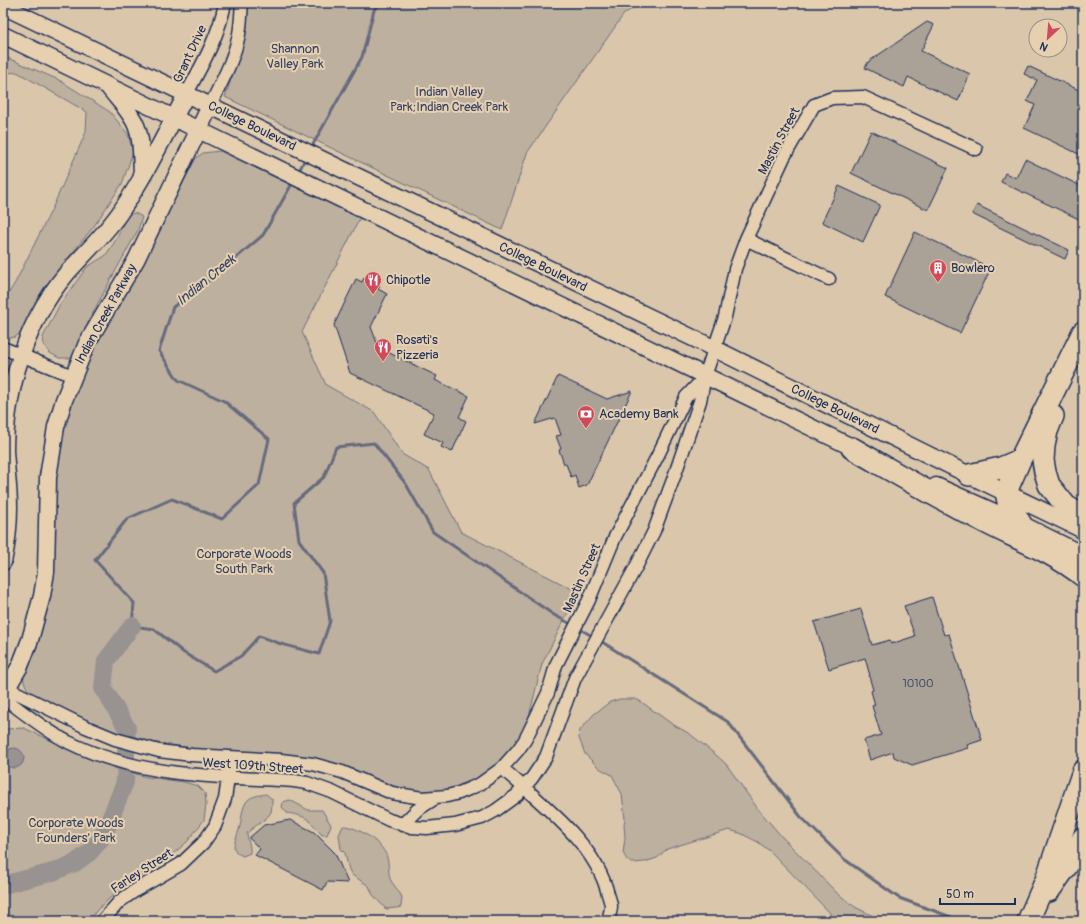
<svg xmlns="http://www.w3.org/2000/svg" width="1086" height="924" font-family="Pangolin,sans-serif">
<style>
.green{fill:#beb09f;stroke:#6c707e}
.water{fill:#989391;stroke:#666b7d}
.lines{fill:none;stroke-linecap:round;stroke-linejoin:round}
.stream{stroke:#666b7d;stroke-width:3}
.river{stroke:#989391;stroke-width:18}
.building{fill:#aaa197;stroke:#1b2f5e}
.street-casing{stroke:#1b2f5e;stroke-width:15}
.secondary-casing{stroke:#1b2f5e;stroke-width:19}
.highway-casing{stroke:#1b2f5e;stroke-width:24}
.street{stroke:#e6d0af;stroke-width:12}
.secondary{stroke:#e6d0af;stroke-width:16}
.highway{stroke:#e6d0af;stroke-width:21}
.labels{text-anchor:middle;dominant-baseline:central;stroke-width:4;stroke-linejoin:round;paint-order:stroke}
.number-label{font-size:11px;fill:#3f4c6c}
.park-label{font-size:13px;fill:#334268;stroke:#e6d0af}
.street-label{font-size:13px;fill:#1b2f5e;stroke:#e6d0af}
.poi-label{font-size:13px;fill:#1b2f5e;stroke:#e6d0af;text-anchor:start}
.water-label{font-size:14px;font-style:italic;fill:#344368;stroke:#e6d0af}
</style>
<rect width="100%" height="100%" fill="#dac6aa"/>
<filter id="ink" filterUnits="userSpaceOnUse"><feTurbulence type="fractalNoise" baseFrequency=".025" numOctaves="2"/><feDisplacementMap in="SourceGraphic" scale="8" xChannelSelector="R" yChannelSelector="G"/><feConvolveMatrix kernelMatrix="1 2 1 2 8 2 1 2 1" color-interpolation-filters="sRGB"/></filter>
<g filter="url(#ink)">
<path class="green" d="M248,3H641L624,14L527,153L502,230L225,97L243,45Z
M3,56L59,80L110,112L128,134L133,152L122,184L94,226L53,277L42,293L24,330L15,337L3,339V302L15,283L52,209L86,132L87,112L17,72L9,73L5,79H3Z
M220,151L360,218L302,332L326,385L374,412L402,454L429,470L461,532L578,592L542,664L529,716L523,732L511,750L491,771L475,781L439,792H415L396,787L327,762L302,756L218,752L151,742L112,732L86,721L32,694C25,687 23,681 23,672L65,416L92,346L134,277L196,158L203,153Z
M135,213L142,217L138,230L98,303L88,323L84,340L73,358H59L50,353L44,345L43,337L60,304L87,267L105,256L116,240L127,215Z
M620,699H635L640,701L672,724L690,734L716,755L726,764L758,809L782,837L837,893L855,907L883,921H832L830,913L771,852L758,842L740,833L729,830L667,849L657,858L645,862L632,863L627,860L623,853L625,838L624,824L625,819L622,794L612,775L599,768L585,754L579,738L580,730L594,714L610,702Z
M24,728L88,758L118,769L147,777L184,782L198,786L205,793L206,805L204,820L187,842L159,866L123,886L97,910L89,921H3V730L7,729Z
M266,794L272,799C272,803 272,808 271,812C267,820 254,826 247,833C247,840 251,845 250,853L243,856L237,853L234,848C234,841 237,837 239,830C242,821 241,807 248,800C252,796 260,795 266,794Z
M290,800L308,810H322L331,825L327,835H322C309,819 307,816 287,813L282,807L283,802Z
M343,826C357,826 383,843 387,857C389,864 388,871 390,879C393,885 399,891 402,897L401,907L396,908L386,909L373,895L369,886L352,875L349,870L345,853L341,849L339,835Z"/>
<path class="water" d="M4 758a10 10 0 1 1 20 0a10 10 0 1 1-20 0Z"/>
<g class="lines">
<path class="stream" d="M311,148L362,57L374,10L380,3
M298,173L306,157
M293,182L263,235L222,270L173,307L159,351L178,380L224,401L269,439L259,485L222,519L172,499L127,519L95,560L134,603L132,626L154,629L184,653L214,671L241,656L259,636L281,644L319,654L330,621L323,573L299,540L294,503L324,477L336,447L374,443L406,484L433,532L554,615L573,625
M578,628L594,637
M599,640L728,722L801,817L844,859L899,898L962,921"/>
<path class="river" d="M3,885L53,872L75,863L90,852L100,840L107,827L125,782L127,728L103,688L106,661L132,626"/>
</g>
<path class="building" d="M927,22L934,25L921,51L970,74L958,101L908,77L904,87L865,68L868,62Z
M1028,66L1083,92V156L1024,128L1035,105L1027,101L1037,80L1024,74Z
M871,131L948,168L928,210L851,173Z
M1025,159L1083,187V221L1001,182L1005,173L1016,178Z
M839,186L880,205L863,242L822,222Z
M977,205L1069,250L1065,259L972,214Z
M915,232L991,268L960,333L885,297Z
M364,278L380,286L378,289L387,294L371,327L379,348L437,376L435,380L469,396L459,417L466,421L452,452L441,447L443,443L424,434L434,413L350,373L334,325L356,279L362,282Z
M558,376L607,399L632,391L587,485L579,488L575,475L571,477L566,464H564L559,450L561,449L556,436L561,435L555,418L535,424Z
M932,597L944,635L949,634L982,740L967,745L968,748L912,765L894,757L893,752L870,760L864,740L881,735L872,706L875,705L871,691L873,690L869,676H870L865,658L829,669L814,622L861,609L872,645L890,640L891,644L915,636L904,606Z
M290,820L314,832L335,853L348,883L327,882L323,890L255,855L260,849L249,838L264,825Z"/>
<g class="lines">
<g class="street-casing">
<path id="street" d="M186,95C202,65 219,36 225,3
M210,106C221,83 234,60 239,34C241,24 241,13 242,3
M746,239L829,279
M3,348L73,376
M3,686L86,727L115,739L159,751L192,755L281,760L313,764L342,772L392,793L422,798L447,796L459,793L471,788L480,784L502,768L518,750L525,740L548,693L556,665L589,600L615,537L657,457L686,397L705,377
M3,697C24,713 45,730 68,742C141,778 215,776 294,781L307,783L332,792L389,820L412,827L427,828L455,825L482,818L495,811L517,795L532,778L546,757L575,678L637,565L654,531L674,477L700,401L705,376L725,317L735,269L746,239L784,157L814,105L832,98L863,97L976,149
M502,768C540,803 595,842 608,894C609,898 611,902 611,906C611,911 609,916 608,921
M402,825L417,810L434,799
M102,921L120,901L136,890L181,864L203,843L215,826L225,799L231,758"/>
</g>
<g class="secondary-casing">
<path id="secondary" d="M3,6L695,339L969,475L1083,530
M3,35L862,452
M110,89C117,98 125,106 131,116C143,133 141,156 142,176
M936,486L1021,524L1083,555
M3,562C7,544 9,526 9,507C9,488 6,469 5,450C5,423 10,395 17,369C27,335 44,300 67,273C85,253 104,235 119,214C145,176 165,135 186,95
M3,695L20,666L30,640L42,596L46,572L48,477L56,427L64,400L87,343L136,260L210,106"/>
</g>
<g class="highway-casing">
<path id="highway" d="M1053,416L1047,431L1044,446L1043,460L1045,472L1049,485L1066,506L1083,516
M852,448C894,472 936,497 979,519C1014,538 1052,551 1083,576
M969,475L1001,468L1020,460
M1021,524L1008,502L1006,492L1020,460L1083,332
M1049,891L1074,856L1083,838
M1028,921L1046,880L1083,771"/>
</g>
<use href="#street" class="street"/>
<use href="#secondary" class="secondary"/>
<use href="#highway" class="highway"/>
</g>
</g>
<defs>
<g id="building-pin" transform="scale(0.9)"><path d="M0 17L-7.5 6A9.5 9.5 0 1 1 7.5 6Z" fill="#d1495b" stroke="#e6d0af"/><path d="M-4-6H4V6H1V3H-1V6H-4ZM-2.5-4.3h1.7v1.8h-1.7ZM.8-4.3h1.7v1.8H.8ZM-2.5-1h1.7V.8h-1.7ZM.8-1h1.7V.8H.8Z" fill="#fff"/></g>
<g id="restaurant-pin" transform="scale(0.9)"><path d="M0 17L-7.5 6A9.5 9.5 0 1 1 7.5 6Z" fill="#d1495b" stroke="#e6d0af"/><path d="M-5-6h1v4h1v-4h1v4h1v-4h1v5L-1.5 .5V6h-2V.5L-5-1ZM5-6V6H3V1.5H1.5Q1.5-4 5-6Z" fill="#fff"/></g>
<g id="bank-pin" transform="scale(0.9)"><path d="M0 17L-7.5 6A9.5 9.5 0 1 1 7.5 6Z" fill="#d1495b" stroke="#e6d0af"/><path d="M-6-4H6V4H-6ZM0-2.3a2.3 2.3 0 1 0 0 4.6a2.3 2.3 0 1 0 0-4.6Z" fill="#fff"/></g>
</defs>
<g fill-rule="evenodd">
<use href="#building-pin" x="938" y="268"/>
<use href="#restaurant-pin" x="373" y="280"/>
<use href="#restaurant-pin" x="383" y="347"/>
<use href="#bank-pin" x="586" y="414"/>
</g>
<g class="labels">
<g class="number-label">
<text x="918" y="683">10100</text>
</g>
<g class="park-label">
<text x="295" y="49">Shannon<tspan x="295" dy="15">Valley Park</tspan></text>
<text x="449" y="92">Indian Valley<tspan x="449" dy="15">Park;Indian Creek Park</tspan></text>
<text x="244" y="554">Corporate Woods<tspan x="244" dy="15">South Park</tspan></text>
<text x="76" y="823">Corporate Woods<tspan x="76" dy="15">Founders' Park</tspan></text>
</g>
<g class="street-label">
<text transform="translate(190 54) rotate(-65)">Grant Drive</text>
<text transform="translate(252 126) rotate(26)">College Boulevard</text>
<text transform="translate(779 141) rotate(-62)">Mastin Street</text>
<text transform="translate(543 267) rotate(26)">College Boulevard</text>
<text transform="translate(106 314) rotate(-61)">Indian Creek Parkway</text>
<text transform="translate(835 409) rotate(26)">College Boulevard</text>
<text transform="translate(582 578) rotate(-66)">Mastin Street</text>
<text transform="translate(253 766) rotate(4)">West 109th Street</text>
<text transform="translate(142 871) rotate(-33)">Farley Street</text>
</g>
<g class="poi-label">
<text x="951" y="268">Bowlero</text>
<text x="386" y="280">Chipotle</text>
<text x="396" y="340">Rosati's<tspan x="396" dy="15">Pizzeria</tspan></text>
<text x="599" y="414">Academy Bank</text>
</g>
<g class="water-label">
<text transform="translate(206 280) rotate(-39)">Indian Creek</text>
</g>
</g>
<rect width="1086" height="924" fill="none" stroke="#e6d0af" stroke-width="16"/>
<rect x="8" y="8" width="1070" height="908" fill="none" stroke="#1b2f5e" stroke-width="1.5" filter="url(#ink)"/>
<g transform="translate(1048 38) rotate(206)"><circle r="19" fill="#e6d0af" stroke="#95908f"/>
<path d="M0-3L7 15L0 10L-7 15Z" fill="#d1495b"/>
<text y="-6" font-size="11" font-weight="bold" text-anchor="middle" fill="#1b2f5e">N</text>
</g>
<path d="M940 898v6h75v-6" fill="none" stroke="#1b2f5e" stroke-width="2"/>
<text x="946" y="898" font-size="12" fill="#1b2f5e" stroke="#e6d0af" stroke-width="3" paint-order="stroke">50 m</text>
</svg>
